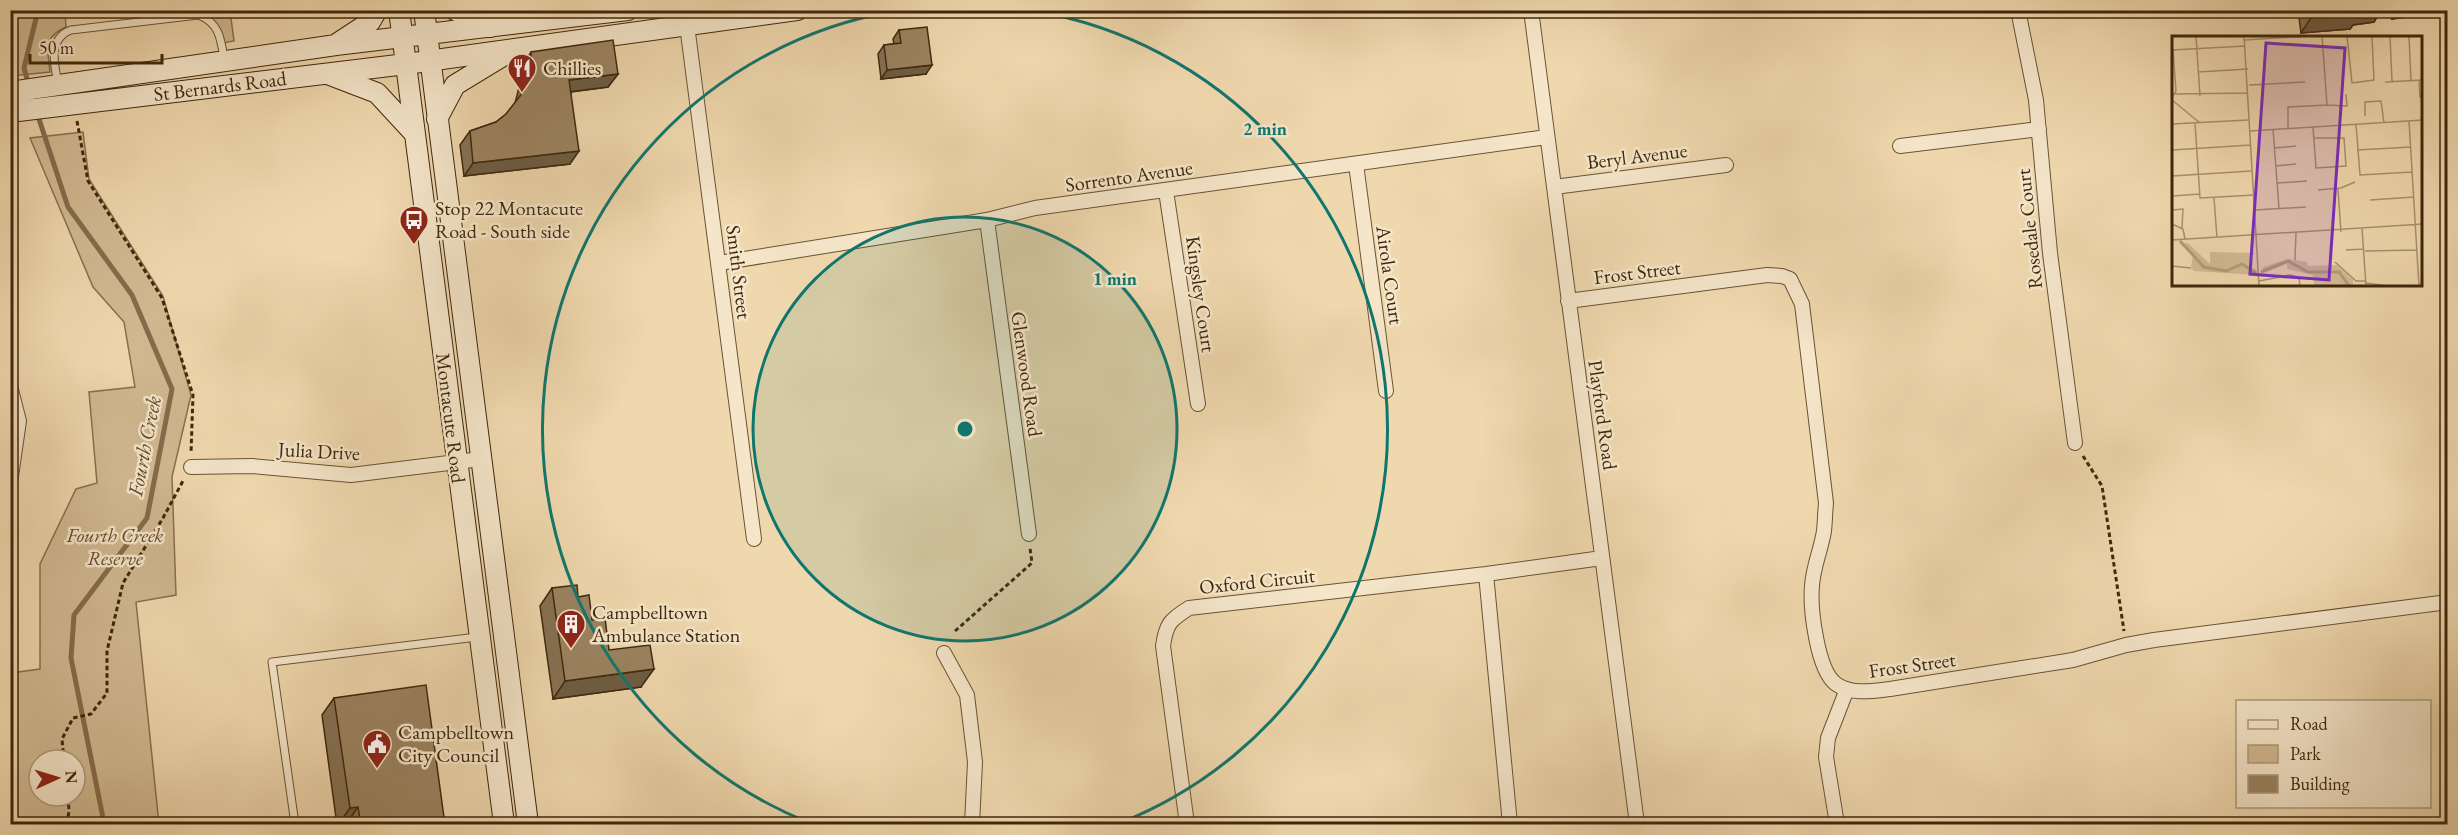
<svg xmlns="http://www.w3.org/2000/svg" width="2458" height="835" font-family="'EB Garamond',serif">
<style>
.green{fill:#d2ba92;stroke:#88704e;stroke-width:1.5;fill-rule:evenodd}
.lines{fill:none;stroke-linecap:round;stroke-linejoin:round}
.stream{stroke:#846d4c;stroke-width:5}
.lane-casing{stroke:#6a5334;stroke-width:9}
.street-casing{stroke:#6a5334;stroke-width:16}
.secondary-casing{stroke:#3e270b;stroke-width:22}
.path{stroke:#3e270b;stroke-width:3;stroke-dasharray:4.5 3;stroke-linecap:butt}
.lane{stroke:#f5e6ca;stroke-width:7}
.street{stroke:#f5e6ca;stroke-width:14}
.secondary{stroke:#f5e6ca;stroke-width:20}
.wall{fill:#857153;stroke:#3e270b;stroke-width:1.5}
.shaded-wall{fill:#6c5c43;stroke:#3e270b;stroke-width:1.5}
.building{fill:#9b8360;stroke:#3e270b;stroke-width:1.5}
.ring{fill:none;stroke:#0f766e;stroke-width:3}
.labels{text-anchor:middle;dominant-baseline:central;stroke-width:5;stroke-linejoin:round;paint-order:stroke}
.poi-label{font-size:20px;fill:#3e270b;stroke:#f5e6ca;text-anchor:start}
.street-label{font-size:20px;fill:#3e270b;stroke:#f5e6ca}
.park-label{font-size:20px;font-style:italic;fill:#634c2d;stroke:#f5e6ca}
.water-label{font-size:21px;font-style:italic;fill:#614a2b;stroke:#f5e6ca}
.inset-river{fill:none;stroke:#b39c77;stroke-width:3}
.inset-road{fill:none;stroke:#a9916d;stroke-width:1.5}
.view{fill:#7b2cbf;fill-opacity:0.15;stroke:#7b2cbf;stroke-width:3}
.inset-edge{fill:none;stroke:#3e270b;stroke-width:3}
.centre{fill:#0f766e;stroke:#f5e6ca;stroke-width:3}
.ring-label{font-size:18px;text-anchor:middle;font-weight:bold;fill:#0f766e;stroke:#f5e6ca;stroke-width:5;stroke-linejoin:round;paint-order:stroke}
</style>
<rect width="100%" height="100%" fill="#f0d8ae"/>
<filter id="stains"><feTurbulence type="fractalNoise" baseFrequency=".00333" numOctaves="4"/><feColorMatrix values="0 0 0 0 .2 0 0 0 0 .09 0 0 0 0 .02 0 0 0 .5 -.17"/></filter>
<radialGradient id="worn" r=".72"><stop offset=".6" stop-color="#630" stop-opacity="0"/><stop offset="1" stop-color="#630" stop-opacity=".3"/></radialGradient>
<path class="green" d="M10,11H65L66,27C42,38 48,49 50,72L11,76Z
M194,11H230L234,41L223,43C218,27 213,13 194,13Z
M83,132L89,179L163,296L191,395L172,477L176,595L136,602L159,824H11V673L40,669V564L76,489L97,483L89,392L135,387L124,322L93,287L30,138ZM39,760H75V796H39Z"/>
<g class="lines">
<path class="stream" d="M29,86L24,68L38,10
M37,113L68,207L132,295L172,389L147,518L74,615L71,658L103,818L102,824"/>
<g class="lane-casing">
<path id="lane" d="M58,83C54,65 48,38 71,30L198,15C219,22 221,39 224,59
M295,824L272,662L477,637"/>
</g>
<g class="street-casing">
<path id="street" d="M685,10L754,539
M1531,10L1637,824
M2018,10L2036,100L2050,253L2075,443
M1900,146L2039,129
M1356,164L1386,391
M1554,187L1726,165
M1166,191L1198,404
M987,220L1029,534
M719,263L987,220L1035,208L1547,137
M1568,301L1767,275L1782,276L1790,279L1802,304L1826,503C1825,513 1825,522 1824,531C1821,550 1813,567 1812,586C1810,608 1817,670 1836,684C1852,695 1872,691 1890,689L2073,660L2126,645L2154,640L2448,602
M10,386L19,421L10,483
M191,467L252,466L351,475L481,459
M1486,574L1510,824
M944,653L967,695L975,762L972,824
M1187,824L1163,646C1166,624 1170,620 1189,608L1486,574L1602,558
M1837,824L1826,757L1828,738L1847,689"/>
</g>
<g class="secondary-casing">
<path id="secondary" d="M399,10L504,824
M424,10L528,824
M455,10L490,27
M338,43L370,22L377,10
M330,75L377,93L414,133
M10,92L336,45L628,10
M10,112L406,64L797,10
M437,119L455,85L506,54"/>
</g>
<path class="path" d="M77,121L88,181L162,298L193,395L191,453
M2083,456L2102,486L2124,631
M955,631L1032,563L1030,548
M64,760L62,739L73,718L91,714L107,693V651L123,583L163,518L184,479
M67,824L69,811L68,796"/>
<use href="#lane" class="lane"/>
<use href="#street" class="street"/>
<use href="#secondary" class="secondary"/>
</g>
<path class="wall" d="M2298,10H2381L2374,22L2353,25L2350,29L2301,33Z
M2391,10H2448V11L2392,19Z
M899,30L926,74L881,79L878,54L884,45L894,44L893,39Z
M531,52L618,74L608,87L571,92L570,164L464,176L460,145L470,131L496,122L506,114L515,103L521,80L522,66Z
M552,588L578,597L609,650L641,687L553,699L540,606Z
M334,698L445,825H337L322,715Z"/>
<path class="shaded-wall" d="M1352,10H1374L1350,14Z
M2360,10H2381L2374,22L2353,25L2350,29L2301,33L2313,15Z
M2398,10H2448V11L2392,19Z
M932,65L926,74L881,79L887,70Z
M618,74L608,87L560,93L569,80Z
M579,151L570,164L464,176L473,163Z
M654,669L641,687L553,699L565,681Z
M358,807L346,824L338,825L350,808Z"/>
<path class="building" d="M2313,10H2362V11L2313,15Z
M927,27L932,65L887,70L884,45L901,43L899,30Z
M613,40L618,74L569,80L579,151L473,163L470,131L496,122L506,114L524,91L531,67V52Z
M577,585L578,597L589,595L592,620L605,618L609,650L650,645L654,669L565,681L552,588Z
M426,685L445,825H361L358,807L350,808L334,698Z"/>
<circle cx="965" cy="429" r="212" fill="#0f766e" fill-opacity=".12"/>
<g class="ring">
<circle cx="965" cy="429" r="212"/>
<path d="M810 823A424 424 0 0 1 895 11M1035 11A424 424 0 0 1 1120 823"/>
</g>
<defs>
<g id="restaurant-pin" transform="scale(1.5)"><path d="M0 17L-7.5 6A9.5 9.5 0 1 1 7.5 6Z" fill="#8f2418" stroke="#f5e6ca"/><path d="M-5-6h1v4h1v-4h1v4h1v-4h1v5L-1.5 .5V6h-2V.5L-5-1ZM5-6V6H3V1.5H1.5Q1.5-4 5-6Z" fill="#fff"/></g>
<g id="bus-pin" transform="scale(1.5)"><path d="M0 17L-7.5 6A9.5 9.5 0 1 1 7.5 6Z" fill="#8f2418" stroke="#f5e6ca"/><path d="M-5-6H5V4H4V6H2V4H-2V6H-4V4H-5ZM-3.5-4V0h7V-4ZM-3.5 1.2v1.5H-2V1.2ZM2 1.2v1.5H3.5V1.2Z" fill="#fff"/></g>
<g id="building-pin" transform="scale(1.5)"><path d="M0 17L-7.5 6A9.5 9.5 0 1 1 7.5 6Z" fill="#8f2418" stroke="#f5e6ca"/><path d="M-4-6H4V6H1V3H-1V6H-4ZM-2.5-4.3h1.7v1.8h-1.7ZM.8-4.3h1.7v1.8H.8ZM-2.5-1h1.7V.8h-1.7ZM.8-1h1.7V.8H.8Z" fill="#fff"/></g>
<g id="civic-pin" transform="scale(1.5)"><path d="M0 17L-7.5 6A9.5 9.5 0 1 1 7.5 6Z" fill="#8f2418" stroke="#f5e6ca"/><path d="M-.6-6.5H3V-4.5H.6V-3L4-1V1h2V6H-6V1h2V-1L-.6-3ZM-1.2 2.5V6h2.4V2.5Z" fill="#fff"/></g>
</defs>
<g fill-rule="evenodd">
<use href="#restaurant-pin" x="522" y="68"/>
<use href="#bus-pin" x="414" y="220"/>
<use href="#building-pin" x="571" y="624"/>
<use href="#civic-pin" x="377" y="744"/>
</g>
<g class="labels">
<g class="poi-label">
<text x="543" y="68">Chillies</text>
<text x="435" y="208">Stop 22 Montacute<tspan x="435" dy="23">Road - South side</tspan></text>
<text x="592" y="612">Campbelltown<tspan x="592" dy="23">Ambulance Station</tspan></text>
<text x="398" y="732">Campbelltown<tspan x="398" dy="23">City Council</tspan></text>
</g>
<g class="street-label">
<text transform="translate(220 86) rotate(-7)">St Bernards Road</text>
<text transform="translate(1637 156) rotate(-7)">Beryl Avenue</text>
<text transform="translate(1129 176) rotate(-8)">Sorrento Avenue</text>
<text transform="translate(2029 229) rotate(-96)">Rosedale Court</text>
<text transform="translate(739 272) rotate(83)">Smith Street</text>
<text transform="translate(1637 272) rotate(-7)">Frost Street</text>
<text transform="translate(1390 275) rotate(82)">Airola Court</text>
<text transform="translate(1201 294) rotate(82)">Kingsley Court</text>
<text transform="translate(1027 374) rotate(82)">Glenwood Road</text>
<text transform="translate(1603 415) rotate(82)">Playford Road</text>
<text transform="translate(451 418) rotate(83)">Montacute Road</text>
<text transform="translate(319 451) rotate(3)">Julia Drive</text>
<text transform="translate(1257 581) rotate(-6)">Oxford Circuit</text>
<text transform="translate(1912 665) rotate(-8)">Frost Street</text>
</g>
<g class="park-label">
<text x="115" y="535">Fourth Creek<tspan x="115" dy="23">Reserve</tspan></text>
</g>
<g class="water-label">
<text transform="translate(144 446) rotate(-79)">Fourth Creek</text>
</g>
</g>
<g transform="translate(2172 36)">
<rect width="250" height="250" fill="#f0d8ae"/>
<path d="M16,207L38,228V216L83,217L78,221L79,232L85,234V239L22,235L19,231L21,219L10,208ZM116,223L135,226L136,230L165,229L181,244V250L142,249L141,239L115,233V228L91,237V231Z" fill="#d2ba92"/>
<path class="inset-river" d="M8,205L32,231L54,235L70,228L84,237M89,236L116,225L136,236H167L177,250"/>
<path class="inset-road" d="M24,0L28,60M72,0L87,250M175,0L180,47L202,44L200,0M218,0L220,45M237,0L239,45M73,4L138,0M0,14L73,10M26,36L76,33M247,44L248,62M213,46L251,44M77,49L133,46M2,58L75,57M0,61L4,55L1,14M0,64L28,87M155,69L175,70L174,58M193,80V66L209,65L212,87M237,85L247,250M23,87L28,162L83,159M0,88L76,84M184,88L188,139L240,136M141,91L144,132L174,130L172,102H142M116,92V71L155,69L150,0M101,93L107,172M78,95L251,84M102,112L124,110M0,114L79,109M185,114L239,111M103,130L124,128M0,140L79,135M105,147L135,145M166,153L169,196M146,154L169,152L183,146M0,160L28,158M42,162L45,202M198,164L242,161M0,174L11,173L10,192M83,174L134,171M0,188L11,193L13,203M190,192L194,250M0,204L251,188M174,214L192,213M193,215L245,214M123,224L124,196M163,226L184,245H193M0,230L19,232M87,245L118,239L127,241L128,250M194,247L217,250"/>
<path class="view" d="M94,7L173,12L157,244L78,238Z"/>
<rect width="250" height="250" class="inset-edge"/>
</g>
<circle cx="965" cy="429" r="9" class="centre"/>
<g class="ring-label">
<text x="1265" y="135">2 min</text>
<text x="1115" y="285">1 min</text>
</g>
<rect width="2458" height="835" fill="none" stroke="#f0d8ae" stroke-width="36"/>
<rect x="12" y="12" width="2434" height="811" fill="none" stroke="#3e270b" stroke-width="3"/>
<rect x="18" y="18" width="2422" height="799" fill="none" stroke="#3e270b" stroke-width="1.5"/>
<rect x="2236" y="700" width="195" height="108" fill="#f5e6ca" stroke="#ac9a7e" stroke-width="1.5"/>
<rect x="2248" y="720" width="30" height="9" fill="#f5e6ca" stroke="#ac9a7e" stroke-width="1.5"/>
<text x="2290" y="730" font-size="18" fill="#3e270b">Road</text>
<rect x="2248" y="745" width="30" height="18" fill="#d2ba92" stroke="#ac9a7e" stroke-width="1.5"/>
<text x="2290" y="760" font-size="18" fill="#3e270b">Park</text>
<rect x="2248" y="775" width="30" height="18" fill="#9b8360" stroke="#ac9a7e" stroke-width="1.5"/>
<text x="2290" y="790" font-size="18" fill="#3e270b">Building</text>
<g transform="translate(57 778) rotate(86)"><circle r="28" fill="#f5e6ca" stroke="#ac9a7e" stroke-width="1.5"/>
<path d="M0-4.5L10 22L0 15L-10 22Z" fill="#8f2418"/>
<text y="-9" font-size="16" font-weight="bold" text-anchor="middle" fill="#3e270b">N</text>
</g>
<path d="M30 54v9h132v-9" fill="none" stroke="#3e270b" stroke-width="3"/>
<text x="39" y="54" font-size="18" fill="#3e270b" stroke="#f5e6ca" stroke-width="4.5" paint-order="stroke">50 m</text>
<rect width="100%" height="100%" filter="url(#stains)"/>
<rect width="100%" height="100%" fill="url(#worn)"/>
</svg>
